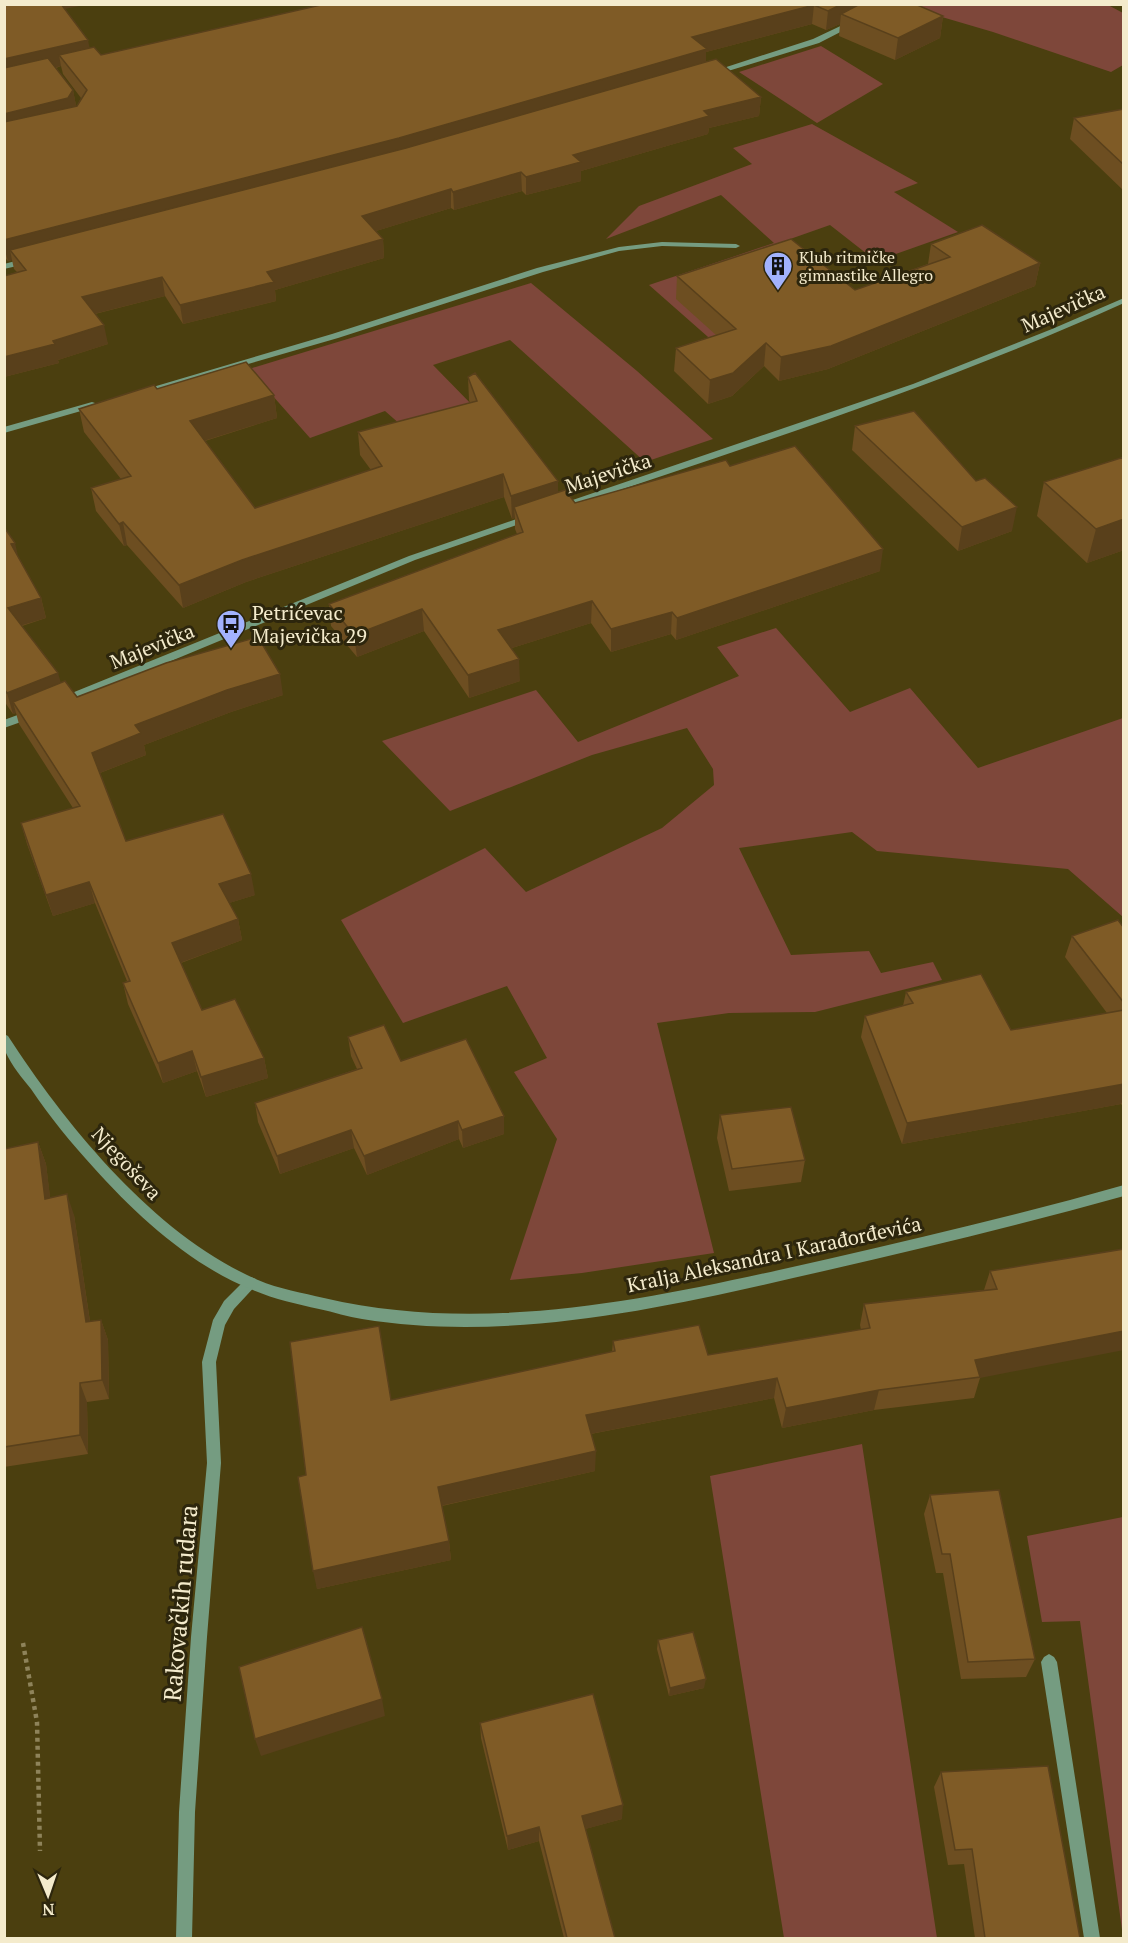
<svg xmlns="http://www.w3.org/2000/svg" width="1128" height="1943" font-family="'PT Serif',serif">
<style>
.green{fill:#7e473a}
.lines{fill:none;stroke-linecap:round;stroke-linejoin:round}
.path{stroke:#8e835a;stroke-width:4.5;stroke-dasharray:4 4;stroke-linecap:butt}
.minor{fill:#759c81;fill-rule:evenodd}
.tertiary{fill:#759c81;fill-rule:evenodd}
.wall{fill:#6d4e21;fill-rule:evenodd}
.shaded-wall{fill:#59401b}
.building{fill:#7f5b26;stroke:#59401b;stroke-width:1.5}
.labels{text-anchor:middle;dominant-baseline:central;stroke-width:6;stroke-linejoin:round;paint-order:stroke}
.far-poi-label{font-size:16px;fill:#f4ebcc;stroke:#2d260d;text-anchor:start}
.street-label{font-size:20px;fill:#f4ebcc;stroke:#2d260d}
.poi-label{font-size:20px;fill:#f4ebcc;stroke:#2d260d;text-anchor:start}
.near-street-label{font-size:24px;fill:#f4ebcc;stroke:#2d260d}
</style>
<rect width="100%" height="100%" fill="#4b3f0f"/>
<path class="green" d="M901,5H1108L1123,13V65L1111,72L993,32Z
M821,46L883,84L817,123L739,72Z
M812,124L918,183L894,192L958,232L876,261L830,225L776,244L716,344L649,285L774,243L721,195L606,239L639,206L752,164L733,148Z
M531,283L637,371L713,439L645,462L510,340L433,365L476,409L409,432L385,411L310,438L249,369Z
M776,628L850,712L910,688L978,768L1123,718V917L1068,869L877,851L852,832L739,848L791,955L869,951L881,973L933,962L942,980L815,1012L729,1013L657,1023L714,1253L582,1273L510,1280L557,1139L514,1072L547,1058L507,986L403,1023L341,920L485,848L526,892L662,828L714,785L713,769L687,728L592,755L450,811L382,741L536,690L578,742L739,676L717,647Z
M862,1444L937,1938H784L710,1476Z
M1123,1517H1124L1123,1937L1080,1621L1042,1622L1027,1536Z"/>
<g class="lines">
<path class="path" d="M23,1643L37,1722L40,1851"/>
<path class="minor" d="M851,21L858,23L819,43L715,75L708,73L813,39Z
M662,242L736,244L740,246L736,248L662,246L619,251L543,272L338,338L144,394L141,395L136,392L332,334L537,268L619,247Z
M27,258L30,259V263L4,269V264Z
M92,402L95,403V407L4,433V427Z
M251,1277L256,1279L258,1283L234,1309L225,1325L216,1362L221,1463L207,1637L195,1812L192,1938H176L179,1812L191,1637L207,1463L202,1362L213,1320L224,1301L246,1279Z
M1049,1654L1054,1657L1057,1662L1100,1938H1084L1041,1662L1044,1657Z"/>
<path class="tertiary" d="M1124,298V303C942,385 753,445 564,509H558L556,507L558,505L913,384L1052,329Z
M528,515L533,518L531,520L415,560L65,705H57L56,702L57,699L409,556Z
M31,710L36,714L35,717L4,728V720Z
M4,1034L8,1036C67,1127 156,1236 258,1280C279,1289 303,1293 324,1298C492,1337 664,1296 828,1259C927,1236 1026,1213 1124,1185V1196C1024,1224 924,1248 824,1271C675,1305 516,1344 362,1319C348,1317 334,1312 319,1309C297,1304 274,1299 253,1290C193,1267 136,1215 94,1168C71,1143 50,1117 31,1089C22,1078 12,1066 6,1053C4,1047 4,1041 4,1034Z"/>
</g>
<path class="wall" d="M4,4L90,48L101,55L325,4H915L943,16L940,38L895,60L839,36L840,24L826,30L812,24L706,52V61L761,97L759,116L709,128L708,134L581,171V181L526,195L522,191L454,210L451,208L376,231L383,239L384,258L275,290L276,301L183,324L165,296L95,314L108,344L58,360L59,363L4,377V276L17,272L14,269L12,260L8,261L4,257ZM61,66L63,74L81,98L77,106H76L73,90L56,68Z
M1124,109V191L1070,139L1074,118Z
M931,244L1040,263L1035,286L828,369L779,381L764,366L732,396L708,404L674,371L676,348L716,335L676,299L677,276L855,290L928,264Z
M468,377L558,481V492L575,503L730,466L880,571L676,640L671,634L611,652L591,623L512,648L520,681L469,698L424,631L357,657L331,626L329,604L517,534L515,529V518L512,519L504,497L246,582L183,608L127,545L124,546L96,511L91,488L121,479L84,432L79,409L157,389L274,395L277,418L205,441L255,508L371,470L360,455L358,432L470,403L469,400Z
M855,426L1012,531L958,551L852,450Z
M1124,457V550L1087,563L1037,516L1044,482Z
M4,527L18,558L41,598L46,618L22,626L61,683L77,697L283,695L231,712L144,745L146,755L100,773L126,841L255,895L229,903L238,919L242,940L181,963L202,1010L264,1058L268,1078L206,1097L197,1071L163,1083L128,1004L123,983L127,981L95,903L53,916L27,844L21,823L73,808L19,724L16,713L13,714L4,701Z
M1124,928V1107L1121,1104L902,1144L861,1037L865,1016L903,1006L906,992L1011,1030L1107,1013L1065,957L1072,936Z
M348,1037L401,1061L504,1134L463,1148L459,1139L367,1175L354,1148L280,1174L258,1122L255,1103L357,1069L351,1056Z
M720,1115L805,1160L801,1182L729,1191L717,1138Z
M38,1142L46,1164L50,1198L74,1215L90,1321L101,1320L108,1340L109,1399L87,1402L88,1454L4,1467V1149Z
M1124,1249L980,1378L974,1398L874,1410L782,1428L774,1398L591,1434L595,1471L442,1506L449,1541L451,1560L317,1589L306,1475L391,1400L612,1352L613,1341L708,1355L861,1330L860,1325L864,1304L984,1290L990,1271Z
M930,1495L1035,1659L1026,1677L961,1679L943,1573H936L924,1514Z
M658,1640L704,1688L669,1696L657,1649Z
M480,1723L622,1819L585,1829L615,1938H564L539,1841L508,1850L481,1738Z
M941,1772L1080,1938H975L964,1864L948,1865L934,1787Z"/>
<path class="shaded-wall" d="M54,4H89L55,11Z
M842,4H871L841,14L840,24L826,30L828,11Z
M814,5L812,24L706,52V69L400,158L10,250L12,260L8,261L4,247V240L692,37Z
M943,16L940,38L895,60L898,38Z
M88,40L92,59L59,55L61,66L4,80V59Z
M73,90L77,110L4,135V114Z
M761,97L759,116L709,128L708,134L581,171V181L526,195V177L573,155L704,111Z
M521,172L522,191L454,210L453,192Z
M451,189V208L363,235L362,216Z
M383,239L384,258L275,290L276,301L183,324L180,305L267,272Z
M1040,263L1035,286L828,369L779,381L781,357Z
M162,277L165,296L86,316L82,297Z
M104,325L108,344L58,360L59,363L4,377V357L53,341Z
M766,343L764,366L732,396L708,404L710,380Z
M274,395L277,418L194,444L190,421Z
M503,474L504,497L246,582L183,608L179,585L242,560Z
M558,481V503L514,507L515,518L512,519L511,496Z
M1017,507L1012,531L958,551L962,527Z
M1124,519V550L1087,563L1096,529Z
M123,522L127,545L124,546L119,524Z
M15,543L20,564L11,544Z
M883,549L880,571L676,640L677,618Z
M41,598L46,618L13,628L8,608Z
M592,601L591,623L499,652L498,630Z
M422,609L424,631L357,657L354,635Z
M672,612L671,634L611,652V629Z
M519,659L520,681L469,698L468,675Z
M58,673L64,693L13,702L16,713L13,714L7,693Z
M280,674L283,695L231,712L144,745L146,755L97,774L92,753L135,725L227,690Z
M251,874L255,895L223,905L219,884Z
M89,882L95,903L53,916L46,895Z
M238,919L242,940L177,964L172,943Z
M192,1051L197,1071L163,1083L158,1063Z
M264,1058L268,1078L206,1097L201,1077Z
M1124,1084V1098L1121,1104L902,1144L907,1123Z
M504,1116V1134L463,1148L462,1130Z
M458,1121L459,1139L367,1175L364,1156Z
M351,1130L354,1148L280,1174L277,1156Z
M38,1142L46,1164L53,1220L45,1199Z
M67,1194L74,1215L93,1342L86,1322Z
M101,1320L108,1340L109,1399L102,1380Z
M1124,1331V1350L980,1378L975,1360Z
M777,1378L774,1398L585,1435L586,1415Z
M80,1383L87,1402L88,1454L80,1435Z
M879,1390L874,1410L782,1428L786,1408Z
M596,1451L595,1471L440,1506L438,1487Z
M449,1541L451,1560L317,1589L313,1571Z
M706,1679L704,1688L669,1696L670,1688Z
M382,1699L385,1716L261,1756L255,1739Z
M623,1805L622,1819L582,1830V1816Z
M539,1827V1841L508,1850L507,1836Z"/>
<path class="building" d="M4,4H61L88,40L4,59Z
M325,4H842L828,11L814,5L692,37L707,49L399,138L4,240V122L77,106L87,90L59,55L94,47L101,55Z
M860,4H915L943,16L898,38L841,14Z
M48,58L73,90L68,98L4,114V68Z
M716,59L761,97L704,111L709,116L573,155L581,162L526,177L521,172L453,192L451,189L362,216L383,239L267,272L274,282L180,305L162,277L82,297L104,325L53,341L55,344L4,357V276L26,270L10,250L406,148Z
M1124,109V165L1074,118Z
M982,225L1040,263L831,346L781,357L766,343L733,373L710,380L676,348L736,329L677,276L791,239L855,290L950,257L931,244Z
M246,362L274,395L190,421L255,508L382,466L358,432L477,401L468,377L475,373L558,481L511,496L503,474L242,560L179,585L123,522L119,524L91,488L131,476L79,409L154,385L157,389Z
M914,411L976,481L985,478L1017,507L962,527L855,426Z
M795,446L883,549L677,618L672,612L611,629L592,601L498,630L519,659L468,675L422,609L354,635L329,604L523,532L514,507L565,490L575,503L726,460L730,466Z
M1124,457V519L1096,529L1044,482Z
M4,527L15,543L11,544L41,598L8,608L58,673L7,693L4,689Z
M258,637L280,674L227,690L135,725L141,733L92,753L126,841L223,814L251,874L219,884L238,919L172,943L202,1010L235,999L264,1058L201,1077L192,1051L158,1063L123,983L130,981L89,882L46,895L21,823L80,806L13,702L65,681L77,697L166,663Z
M1118,920L1124,928V1003L1072,936Z
M981,974L1011,1030L1124,1010V1084L907,1123L865,1016L913,1003L906,992Z
M384,1025L401,1061L466,1039L504,1116L462,1130L458,1121L364,1156L351,1130L277,1156L255,1103L362,1068L348,1037Z
M791,1107L805,1160L732,1169L720,1115Z
M38,1142L45,1199L67,1194L86,1322L101,1320L102,1380L80,1383V1435L4,1447V1149Z
M1124,1249V1331L975,1360L980,1377L879,1390L786,1408L777,1378L586,1415L596,1451L438,1487L449,1541L313,1571L298,1477L306,1475L290,1342L379,1326L391,1400L615,1351L613,1341L699,1325L708,1355L870,1328L864,1304L997,1289L990,1271Z
M999,1490L1035,1659L968,1662L950,1554H942L930,1495Z
M362,1627L382,1699L255,1739L239,1667Z
M693,1632L706,1679L670,1688L658,1640Z
M593,1694L623,1805L582,1816L615,1938H567L539,1827L507,1836L480,1723Z
M1048,1766L1080,1938H985L972,1849L955,1850L941,1772Z"/>
<defs>
<g id="building-pin" transform="scale(1.5)"><path d="M0 17L-7.5 6A9.5 9.5 0 1 1 7.5 6Z" fill="#a2b2fd" stroke="#2d260d"/><path d="M-4-6H4V6H1V3H-1V6H-4ZM-2.5-4.3h1.7v1.8h-1.7ZM.8-4.3h1.7v1.8H.8ZM-2.5-1h1.7V.8h-1.7ZM.8-1h1.7V.8H.8Z" fill="#111"/></g>
<g id="bus-pin" transform="scale(1.5)"><path d="M0 17L-7.5 6A9.5 9.5 0 1 1 7.5 6Z" fill="#a2b2fd" stroke="#2d260d"/><path d="M-5-6H5V4H4V6H2V4H-2V6H-4V4H-5ZM-3.5-4V0h7V-4ZM-3.5 1.2v1.5H-2V1.2ZM2 1.2v1.5H3.5V1.2Z" fill="#111"/></g>
</defs>
<g fill-rule="evenodd">
<use href="#building-pin" x="778" y="266"/>
<use href="#bus-pin" x="231" y="624"/>
</g>
<g class="labels">
<g class="far-poi-label">
<text x="799" y="257">Klub ritmičke<tspan x="799" dy="18">gimnastike Allegro</tspan></text>
</g>
<g class="street-label">
<text transform="translate(1063 308) rotate(-24)">Majevička</text>
<text transform="translate(608 473) rotate(-18)">Majevička</text>
<text transform="translate(152 646) rotate(-22)">Majevička</text>
<text transform="translate(127 1163) rotate(47)">Njegoševa</text>
<text transform="translate(774 1254) rotate(-12)">Kralja Aleksandra I Karađorđevića</text>
</g>
<g class="poi-label">
<text x="252" y="612">Petrićevac<tspan x="252" dy="23">Majevička 29</tspan></text>
</g>
<g class="near-street-label">
<text transform="translate(180 1603) rotate(-85)">Rakovačkih rudara</text>
</g>
</g>
<rect width="1128" height="1943" fill="none" stroke="#f4ebcc" stroke-width="12"/>
<g transform="translate(48 1895) rotate(178)" stroke="#2d260d" stroke-width="4.5" paint-order="stroke">
<path d="M0-4.5L10 22L0 15L-10 22Z" fill="#f4ebcc"/>
<text y="-9" font-size="16" font-weight="bold" text-anchor="middle" fill="#f4ebcc">N</text>
</g>
</svg>
